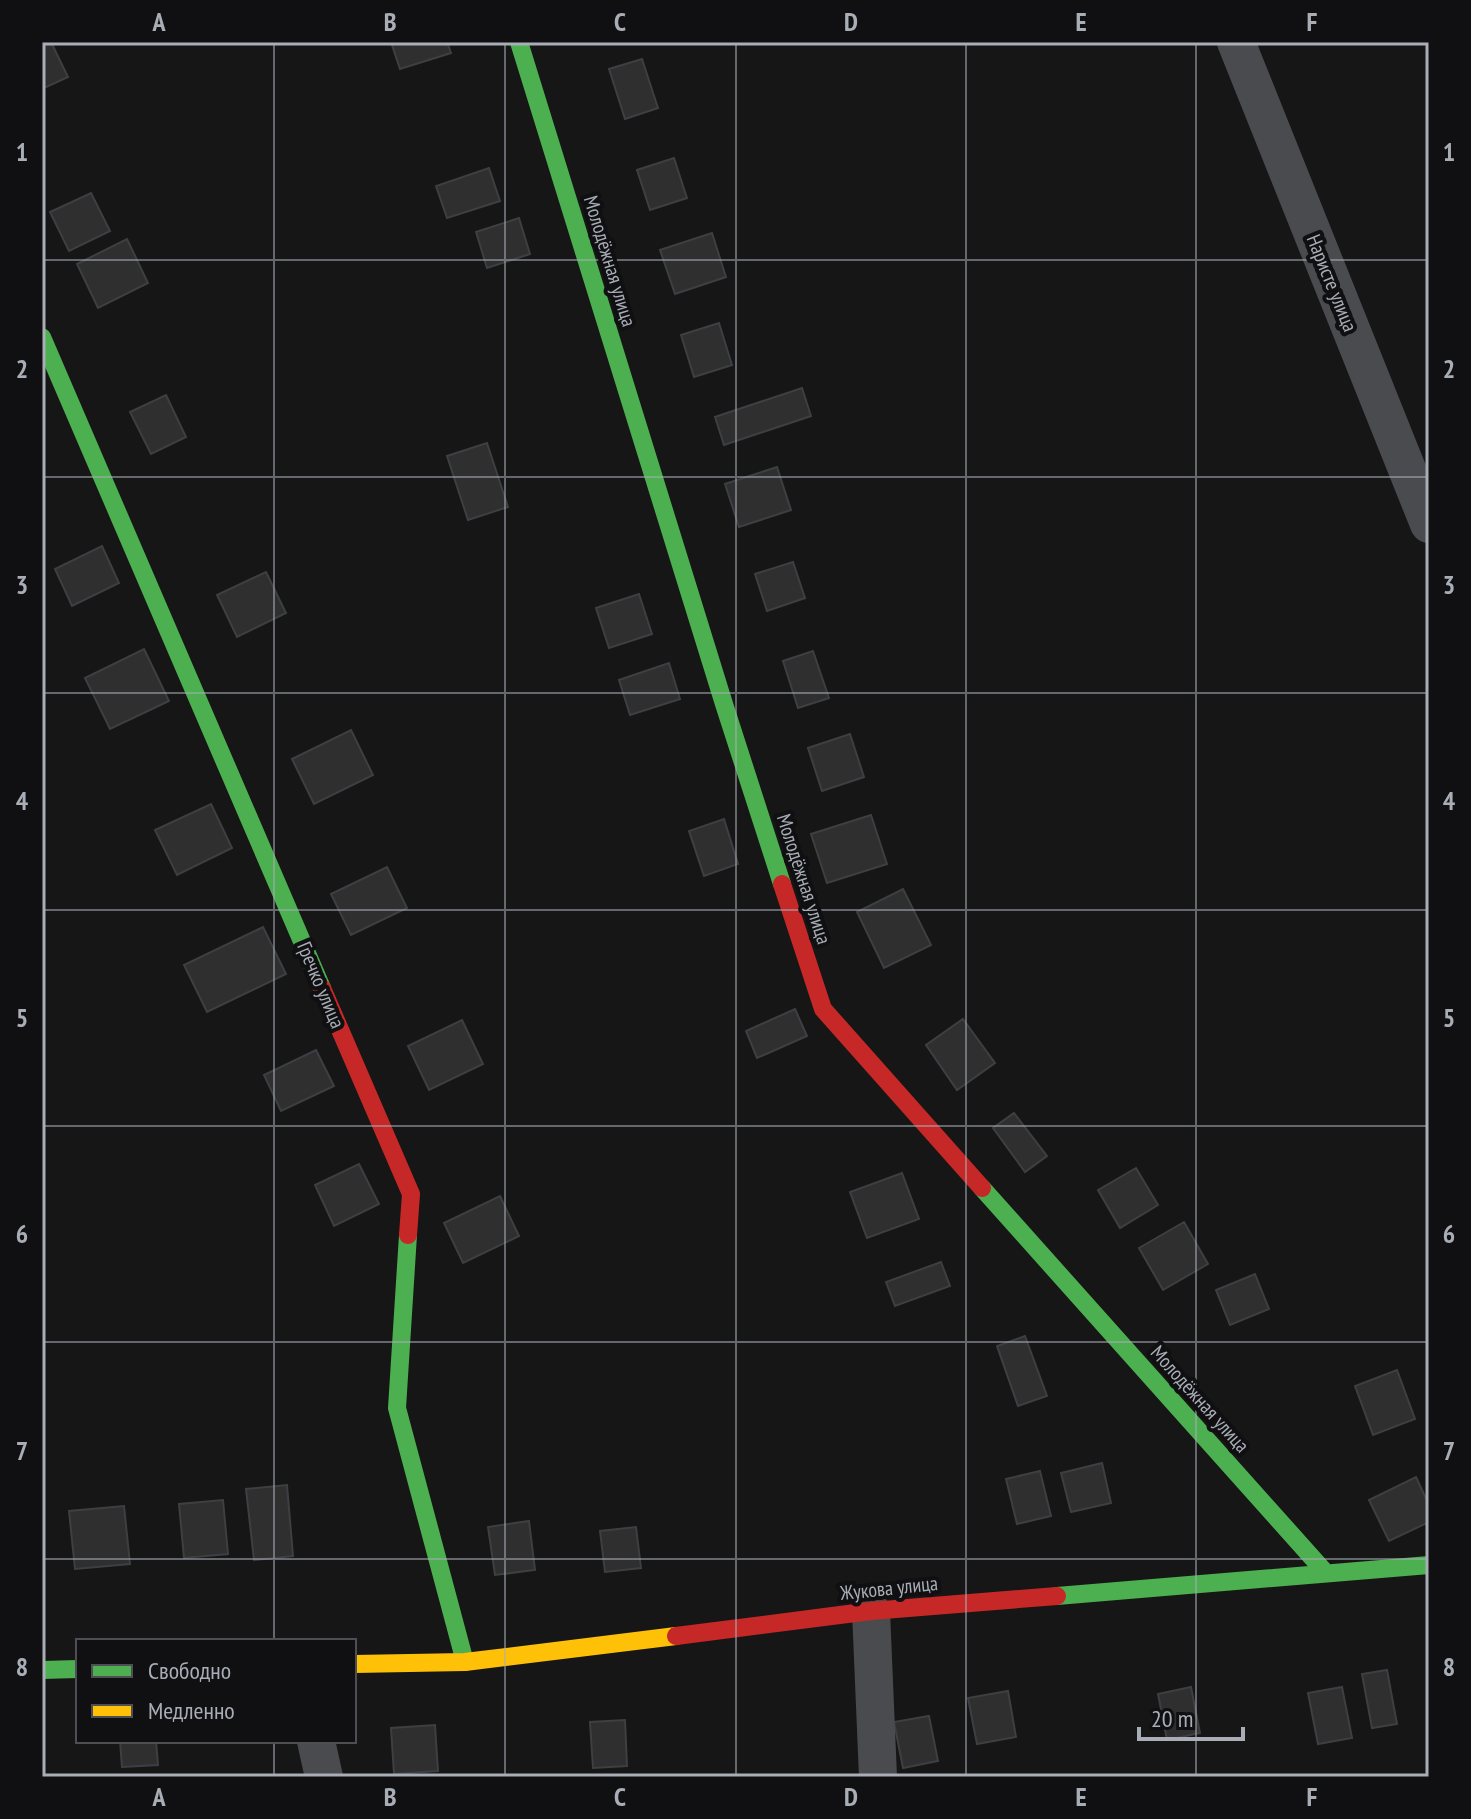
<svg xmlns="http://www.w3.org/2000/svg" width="1471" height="1819" font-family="'PT Sans Narrow',sans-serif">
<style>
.building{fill:#2f2f30;stroke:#3e3f42;stroke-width:2}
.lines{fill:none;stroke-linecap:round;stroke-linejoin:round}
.street{stroke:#4a4b4e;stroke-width:38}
.fast{stroke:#4caf50;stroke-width:18}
.slow{stroke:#ffc107;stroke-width:18}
.jam{stroke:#c62828;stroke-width:18}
.grid{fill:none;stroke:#a8adb6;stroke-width:2;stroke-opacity:0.55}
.labels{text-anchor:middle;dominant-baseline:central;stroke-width:8;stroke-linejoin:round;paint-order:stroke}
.street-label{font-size:20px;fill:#a8adb6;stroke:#101012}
.neatline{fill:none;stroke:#a8adb6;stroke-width:3}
.grid-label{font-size:26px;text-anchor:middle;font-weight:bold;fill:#a8adb6}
</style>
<rect width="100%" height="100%" fill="#161616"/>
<path class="building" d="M42,42H51L68,77L42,89Z
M391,42H447L451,53L400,69Z
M642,59L658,108L625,119L609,69Z
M674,158L687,198L650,210L637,170Z
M489,168L500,201L447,218L436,186Z
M91,193L110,231L69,251L50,212Z
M519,218L530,254L487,268L476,232Z
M712,233L726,277L675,294L660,250Z
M127,239L148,283L98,308L77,264Z
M719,323L732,365L694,377L681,335Z
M802,388L811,416L724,445L715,417Z
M166,395L186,437L151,454L130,412Z
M487,443L508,507L468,520L447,456Z
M777,467L791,510L739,527L725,484Z
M102,546L119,583L72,606L55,569Z
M793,562L805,598L767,611L755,574Z
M266,572L286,613L237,637L217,595Z
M639,594L652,634L609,648L596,608Z
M144,649L169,701L110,729L85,678Z
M813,651L829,698L798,708L783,661Z
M669,663L680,699L630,715L619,680Z
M351,730L373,775L314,804L292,759Z
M850,734L864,777L822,791L808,748Z
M211,804L232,848L177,875L155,830Z
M871,815L887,864L827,883L811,834Z
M724,819L738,864L704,876L689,831Z
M387,867L407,908L351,935L331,894Z
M903,889L931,945L884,968L857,912Z
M263,927L286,974L207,1012L184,965Z
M795,1009L807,1036L757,1058L746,1031Z
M963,1019L995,1063L957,1090L926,1045Z
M462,1020L483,1064L429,1090L408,1046Z
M316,1050L334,1086L281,1111L264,1075Z
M1014,1113L1047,1156L1025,1172L993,1128Z
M359,1164L379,1204L334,1226L315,1185Z
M1136,1168L1158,1205L1120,1228L1098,1190Z
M902,1173L919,1219L867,1238L850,1192Z
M500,1196L519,1236L463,1263L444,1223Z
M1184,1222L1208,1264L1163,1290L1139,1248Z
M941,1262L950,1286L895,1306L886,1282Z
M1255,1274L1269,1309L1230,1325L1216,1290Z
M1025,1336L1047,1396L1018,1406L997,1346Z
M1397,1370L1415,1419L1373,1435L1355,1386Z
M1102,1463L1111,1503L1071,1512L1061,1473Z
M1040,1471L1051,1516L1017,1524L1006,1479Z
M1416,1477L1429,1505V1522L1389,1541L1369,1500Z
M287,1485L293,1556L254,1560L246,1489Z
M223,1500L228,1554L184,1558L179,1504Z
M124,1506L130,1564L75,1569L69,1511Z
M529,1521L535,1570L495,1575L488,1527Z
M636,1527L641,1568L605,1572L600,1531Z
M1387,1670L1397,1724L1372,1728L1362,1674Z
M1191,1687L1200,1733L1167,1740L1158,1694Z
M1342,1687L1352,1738L1318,1744L1308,1693Z
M1008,1691L1016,1737L977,1744L968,1698Z
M929,1716L938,1761L903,1768L894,1722Z
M625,1720L627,1766L593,1768L590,1722Z
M435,1725L438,1771L394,1774L391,1728Z
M120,1741H156L158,1765L122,1767Z"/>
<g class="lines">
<path class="street" d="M1236,42L1429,524
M871,1611L878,1777
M316,1741L324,1777"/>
<path class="fast" d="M519,42L724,704L782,884
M42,337L322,988
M982,1188L1325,1572
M408,1235L397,1408L465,1662
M1057,1596L1429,1565
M42,1670L78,1669"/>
<path class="slow" d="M354,1664L465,1662L676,1636"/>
<path class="jam" d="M782,884L823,1009L982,1188
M322,988L411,1194L408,1235
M676,1636L871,1611L1057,1596"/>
</g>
<path class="grid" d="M274,42V1641M505,42V1777M736,42V1777M966,42V1777M1196,42V1777M42,260H1429M42,477H1429M42,693H1429M42,910H1429M42,1126H1429M42,1342H1429M42,1559H1429M274,1741V1777"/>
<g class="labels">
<g class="street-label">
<text transform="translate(610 261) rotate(73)">Молодёжная улица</text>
<text transform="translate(1332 283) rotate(68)">Наристе улица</text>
<text transform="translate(804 879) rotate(72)">Молодёжная улица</text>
<text transform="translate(321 985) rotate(67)">Гречко улица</text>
<text transform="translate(1200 1399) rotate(48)">Молодёжная улица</text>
<text transform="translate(889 1588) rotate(-6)">Жукова улица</text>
</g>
</g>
<rect width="1471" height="1819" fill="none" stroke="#101012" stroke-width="88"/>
<rect x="76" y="1639" width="280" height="104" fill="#101012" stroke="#4d4f54" stroke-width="2"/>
<rect x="92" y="1665" width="40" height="12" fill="#4caf50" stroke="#4d4f54" stroke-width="2"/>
<text x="148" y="1679" font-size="24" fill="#a8adb6">Свободно</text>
<rect x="92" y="1705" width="40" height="12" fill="#ffc107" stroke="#4d4f54" stroke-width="2"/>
<text x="148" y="1719" font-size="24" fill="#a8adb6">Медленно</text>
<path d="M1139 1727v12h104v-12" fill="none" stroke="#a8adb6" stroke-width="4"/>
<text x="1151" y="1727" font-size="24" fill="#a8adb6" stroke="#101012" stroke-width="6" paint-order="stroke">20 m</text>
<rect x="44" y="44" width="1383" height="1731" class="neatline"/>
<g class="grid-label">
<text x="159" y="31">A</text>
<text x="390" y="31">B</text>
<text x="620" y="31">C</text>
<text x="851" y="31">D</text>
<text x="1081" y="31">E</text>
<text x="1312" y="31">F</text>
<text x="22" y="161">1</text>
<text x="1449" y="161">1</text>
<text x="22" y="378">2</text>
<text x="1449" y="378">2</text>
<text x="22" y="594">3</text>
<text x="1449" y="594">3</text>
<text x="22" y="810">4</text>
<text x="1449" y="810">4</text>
<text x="22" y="1027">5</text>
<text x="1449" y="1027">5</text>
<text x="22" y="1243">6</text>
<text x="1449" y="1243">6</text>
<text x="22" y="1460">7</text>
<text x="1449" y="1460">7</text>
<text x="22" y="1676">8</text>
<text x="1449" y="1676">8</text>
<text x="159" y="1806">A</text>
<text x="390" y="1806">B</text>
<text x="620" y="1806">C</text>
<text x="851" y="1806">D</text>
<text x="1081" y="1806">E</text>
<text x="1312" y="1806">F</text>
</g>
</svg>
